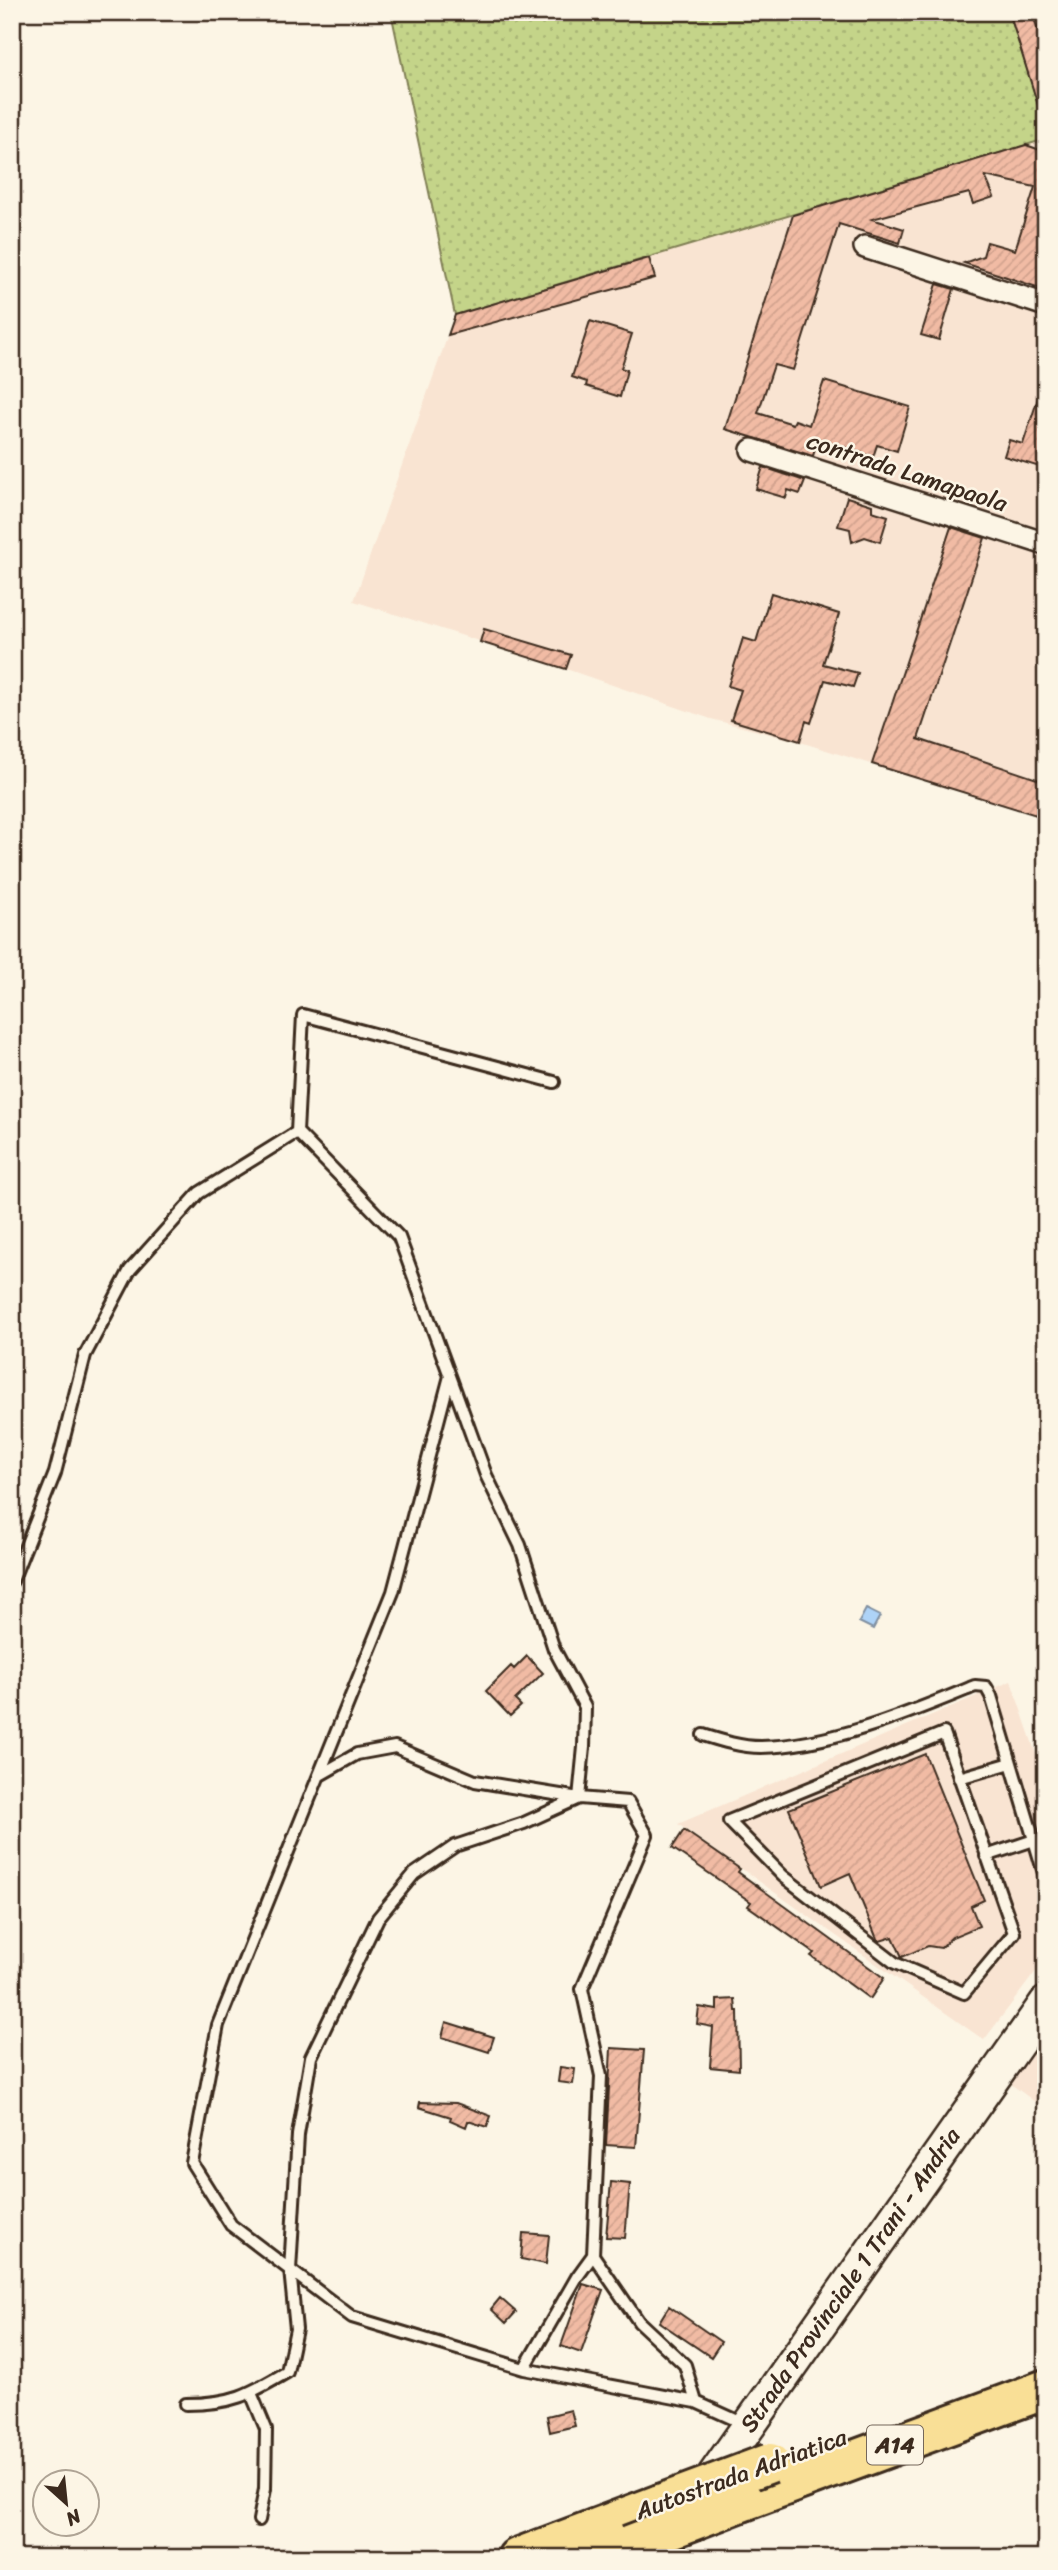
<svg xmlns="http://www.w3.org/2000/svg" width="1058" height="2570" font-family="Sriracha,sans-serif">
<style>
.built{fill:#f9e4d2}
.grass{fill:url(#grass-dots);stroke:#807f54;stroke-width:2}
.water{fill:#aed3f7;stroke:#808fa0;stroke-width:2}
.building{fill:url(#building-hatch);stroke:#3b2a1e;stroke-width:2}
.lines{fill:none;stroke-linecap:round;stroke-linejoin:round}
.lane-casing{stroke:#3b2a1e;stroke-width:16}
.street-casing{stroke:#3b2a1e;stroke-width:26}
.secondary-casing{stroke:#3b2a1e;stroke-width:37}
.highway-casing{stroke:#3b2a1e;stroke-width:44}
.lane{stroke:#fcf5e5;stroke-width:10}
.street{stroke:#fcf5e5;stroke-width:21}
.secondary{stroke:#fcf5e5;stroke-width:32}
.highway{stroke:#f9df96;stroke-width:38}
.highway-bridge-casing{stroke:#3b2a1e;stroke-width:44;stroke-linecap:butt}
.highway-bridge{stroke:#f9df96;stroke-width:38}
.labels{text-anchor:middle;dominant-baseline:central;stroke-width:5;stroke-linejoin:round;paint-order:stroke}
.shield{fill:#fcf5e5;stroke:#75675a;stroke-width:2}
.shield-label{font-size:23px;font-weight:bold;fill:#3b2a1e}
.street-label{font-size:24px;fill:#3b2a1e;stroke:#fcf5e5}
</style>
<defs>
<pattern id="grass-dots" width="8" height="8" patternUnits="userSpaceOnUse" patternTransform="scale(1.75)"><rect width="8" height="8" fill="#c4d489"/><path d="M2 2h.1M6 6h.1" fill="none" stroke="#a9b676" stroke-width="1.8" stroke-linecap="round"/></pattern>
<pattern id="building-hatch" width="6" height="6" patternUnits="userSpaceOnUse" patternTransform="scale(1.75)"><rect width="6" height="6" fill="#f1bba4"/><path d="M-1 1l2-2M0 6l6-6M5 7l2-2" fill="none" stroke="#d0a18d"/></pattern>
</defs>
<rect width="100%" height="100%" fill="#fcf5e5"/>
<filter id="ink" filterUnits="userSpaceOnUse"><feTurbulence type="fractalNoise" baseFrequency=".0143" numOctaves="2"/><feDisplacementMap in="SourceGraphic" scale="14" xChannelSelector="R" yChannelSelector="G"/><feConvolveMatrix kernelMatrix="1 2 1 2 8 2 1 2 1" color-interpolation-filters="sRGB"/></filter>
<g filter="url(#ink)">
<path class="built" d="M1046,139V818L800,742L711,719L566,669L354,601L455,315Z
M1011,1681L1046,1783V1958L984,2040L678,1824Z
M1046,2028V2110L1008,2082Z"/>
<path class="grass" d="M391,12H1009L1046,129V139L455,315Z"/>
<path class="water" d="M866,1609L880,1616L873,1629L859,1622Z"/>
<path class="building" d="M1009,12H1032L1046,55V118H1042Z
M1026,145L1046,152V290L964,263L983,256L987,242L1015,250L1035,187L985,176L994,197L973,204L969,193L872,219L904,229L900,243L839,224L793,370L774,365L758,413L793,424L795,420L809,425L824,381L910,407L897,451L877,445L873,457L818,439L813,456L725,429L793,215Z
M649,258L655,278L448,335L455,315Z
M937,284L954,289L939,340L921,335Z
M590,321L632,334L621,368L627,370L620,397L586,386L587,382L572,377Z
M1043,383L1046,384V469L1004,456L1009,440L1023,444Z
M763,467L805,481L800,494L788,490L786,498L756,489Z
M847,497L872,505V511L888,516L880,542L865,537L852,542L850,529L838,526Z
M951,527L985,538L918,739L1046,782V818L872,764Z
M771,593L839,614L823,664L858,673L853,687L825,680L811,723L806,721L800,741L731,720L741,690L728,686L743,638L756,642Z
M484,629L571,655L566,669L480,642Z
M527,1656L543,1673L515,1700L521,1706L510,1716L486,1691L511,1666L514,1669Z
M925,1754L984,1900L971,1906L979,1926L952,1937L941,1948L928,1946L902,1957L893,1937L880,1941L877,1939L850,1873L821,1886L789,1809Z
M684,1830L740,1869L738,1872L884,1978L870,1999L811,1956L814,1953L748,1906L751,1902L672,1848Z
M735,1999L736,2011H738L739,2070L710,2067L713,2027L697,2024L699,2007L717,2010V2000Z
M446,2022L494,2037L489,2052L442,2037Z
M611,2048L644,2050L636,2147L606,2145Z
M560,2067L575,2069L573,2084L558,2082Z
M420,2102L456,2103L491,2116L487,2127L468,2121L466,2127L450,2120L451,2117L419,2107Z
M611,2182L630,2184L625,2238L606,2237Z
M523,2233L549,2235L546,2264L521,2259Z
M583,2284L603,2290L581,2353L561,2346Z
M500,2298L516,2312L506,2323L491,2309Z
M669,2306L721,2342L711,2357L659,2322Z
M571,2410L575,2426L550,2432L547,2416Z"/>
<g class="lines">
<g class="lane-casing">
<path id="lane" d="M297,1132L399,1237L450,1376L393,1592L218,2025L192,2163L231,2225L352,2317L524,2369L696,2402L747,2425
M12,1581L55,1473L85,1355L130,1270L199,1193L297,1132L303,1015L554,1082
M944,1733L1014,1933L964,1993L895,1963L783,1876L729,1821Z
M703,1735C722,1741 741,1747 761,1747C831,1746 911,1712 975,1686L986,1687L991,1696L1046,1880
M320,1775L357,1754L395,1747L475,1781L579,1798L628,1802L647,1835L582,1989L601,2076L593,2255L639,2322L685,2365L696,2402
M959,1778L1011,1763
M986,1856L1034,1840
M524,2369L577,2277L593,2255
M251,2393L266,2429L265,2489L259,2520
M186,2404C232,2404 248,2395 287,2372L296,2329L290,2270L298,2135L311,2057L378,1918L414,1874L455,1846L524,1823L579,1798L584,1747L585,1707L554,1649L520,1545L486,1475L450,1376"/>
</g>
<g class="street-casing">
<path id="street" d="M865,247L1046,305
M752,450L1046,544"/>
</g>
<g class="secondary-casing">
<path id="secondary" d="M656,2558L1046,2003"/>
</g>
<g class="highway-casing">
<path id="highway" d="M744,2501L1046,2389
M517,2558L660,2504
M596,2558L629,2545"/>
</g>
<use href="#lane" class="lane"/>
<use href="#street" class="street"/>
<use href="#secondary" class="secondary"/>
<use href="#highway" class="highway"/>
<g class="highway-bridge-casing">
<path id="highway-bridge" d="M660,2504L770,2463
M629,2545L744,2501"/>
</g>
<use href="#highway-bridge" class="highway-bridge"/>
</g>
</g>
<g class="labels">
<rect class="shield" x="867" y="2425.5" width="56" height="39" rx="5"/>
<g class="shield-label">
<text x="895" y="2445">A14</text>
</g>
<g class="street-label">
<text transform="translate(907 472) rotate(18)">contrada Lamapaola</text>
<text transform="translate(850 2280) rotate(-55)">Strada Provinciale 1 Trani - Andria</text>
<text transform="translate(741 2474) rotate(-20)">Autostrada Adriatica</text>
</g>
</g>
<rect width="1058" height="2570" fill="none" stroke="#fcf5e5" stroke-width="42"/>
<rect x="21" y="21" width="1016" height="2528" fill="none" stroke="#3b2a1e" stroke-width="2.5" filter="url(#ink)"/>
<g transform="translate(66 2503) rotate(153)"><circle r="33" fill="#fcf5e5" stroke="#afa495" stroke-width="2"/>
<path d="M0-5L12 26L0 18L-12 26Z" fill="#3b2a1e"/>
<text y="-10" font-size="19" font-weight="bold" text-anchor="middle" fill="#3b2a1e">N</text>
</g>
</svg>
